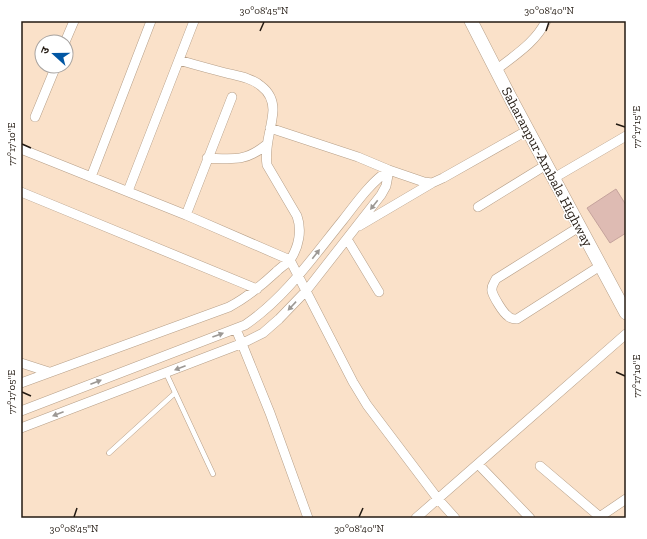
<svg xmlns="http://www.w3.org/2000/svg" width="647" height="539" font-family="'Zilla Slab','Noto Sans Devanagari',serif">
<style>
.building{fill:#debbb3;stroke:#c5a39c}
.lines{fill:none;stroke-linecap:round;stroke-linejoin:round}
.service-casing{stroke:#b69f88;stroke-width:5.5}
.minor-casing{stroke:#b69f88;stroke-width:10}
.secondary-casing{stroke:#b69f88;stroke-width:14}
.service{stroke:#fff;stroke-width:4.5}
.minor{stroke:#fff;stroke-width:9}
.secondary{stroke:#fff;stroke-width:13}
.oneway{fill:#9c9894}
.ticks{fill:none;stroke:#231a12;stroke-width:1.5}
.labels{text-anchor:middle;dominant-baseline:central;stroke-width:3;stroke-linejoin:round;paint-order:stroke}
.street-label{font-size:14px;fill:#231a12;stroke:#fff}
.neatline{fill:none;stroke:#231a12;stroke-width:1.5}
.ticks-label{font-size:10px;text-anchor:middle;fill:#231a12}
</style>
<rect width="100%" height="100%" fill="#fae1c9"/>
<path class="building" d="M616,189L626,205V233L610,243L587,208Z"/>
<g class="lines">
<g class="service-casing">
<path id="service" d="M166,373L213,474
M109,453L175,393"/>
</g>
<g class="minor-casing">
<path id="minor" d="M65,42L74,21
M496,70C515,55 535,43 546,21
M35,117L56,66
M270,128L358,157L389,170L424,182L432,183L443,178L528,130
M21,149L186,215L290,260L353,382L367,405L438,499L455,518
M207,158C233,159 245,162 266,145
M91,177L151,21
M554,178L626,136
M128,191L194,21
M21,192L257,289
M478,207L546,165
M186,215L232,97
M359,226L432,183
M579,227L496,279C494,283 491,286 492,291C493,296 503,313 508,316C510,319 514,319 517,319L600,266
M347,239L379,292
M236,329L270,413L308,518
M21,363L49,372
M21,383L229,307C246,298 261,286 276,272C280,268 286,264 290,260C299,247 302,230 297,216L267,165C264,146 272,129 273,110C273,100 269,92 261,86C252,78 238,76 226,73C211,69 195,65 179,60
M21,411L245,325C285,298 313,257 343,220C357,202 370,183 389,170
M21,428L243,343L263,333L279,319L306,291L381,195L386,186L389,170
M478,464L530,518
M540,466L600,517
M416,518L626,334
M598,518L626,499"/>
</g>
<g class="secondary-casing">
<path id="secondary" d="M471,21L511,99L626,313"/>
</g>
<use href="#service" class="service"/>
<use href="#minor" class="minor"/>
<use href="#secondary" class="secondary"/>
</g>
<defs><path id="oneway-solid" d="M-6-.8H1V-3.2L6.5 0L1 3.2V.8H-6Z"/></defs>
<g class="oneway">
<use href="#oneway-solid" transform="translate(374 205) rotate(128)"/>
<use href="#oneway-solid" transform="translate(316 254) rotate(-52)"/>
<use href="#oneway-solid" transform="translate(292 306) rotate(133)"/>
<use href="#oneway-solid" transform="translate(218 335) rotate(-20)"/>
<use href="#oneway-solid" transform="translate(180 368) rotate(159)"/>
<use href="#oneway-solid" transform="translate(96 382) rotate(-21)"/>
<use href="#oneway-solid" transform="translate(58 414) rotate(159)"/>
</g>
<path class="ticks" d="M260,31L264,22M546,31L549,22M616,124L625,127M22,144L31,148M616,372L625,376M22,392L31,396M74,517L77,508M359,517L363,508"/>
<g class="labels">
<g class="street-label">
<text transform="translate(547 167) rotate(62)">Saharanpur-Ambala Highway</text>
</g>
</g>
<rect width="647" height="539" fill="none" stroke="#ffffff" stroke-width="44"/>
<g transform="translate(54 54) rotate(291)"><circle r="19" fill="#ffffff" stroke="#a7a3a0"/>
<path d="M0-3L7 15L0 10L-7 15Z" fill="#0157a4"/>
<text y="-6" font-size="11" font-weight="bold" text-anchor="middle" fill="#231a12">उ</text>
</g>
<rect x="22" y="22" width="603" height="495" class="neatline"/>
<g class="ticks-label">
<text x="264" y="14">30°08'45"N</text>
<text x="549" y="14">30°08'40"N</text>
<text transform="translate(636 127) rotate(-90)" y="4">77°17'15"E</text>
<text transform="translate(11 144) rotate(-90)" y="4">77°17'10"E</text>
<text transform="translate(636 376) rotate(-90)" y="4">77°17'10"E</text>
<text transform="translate(11 392) rotate(-90)" y="4">77°17'05"E</text>
<text x="74" y="532">30°08'45"N</text>
<text x="359" y="532">30°08'40"N</text>
</g>
</svg>
